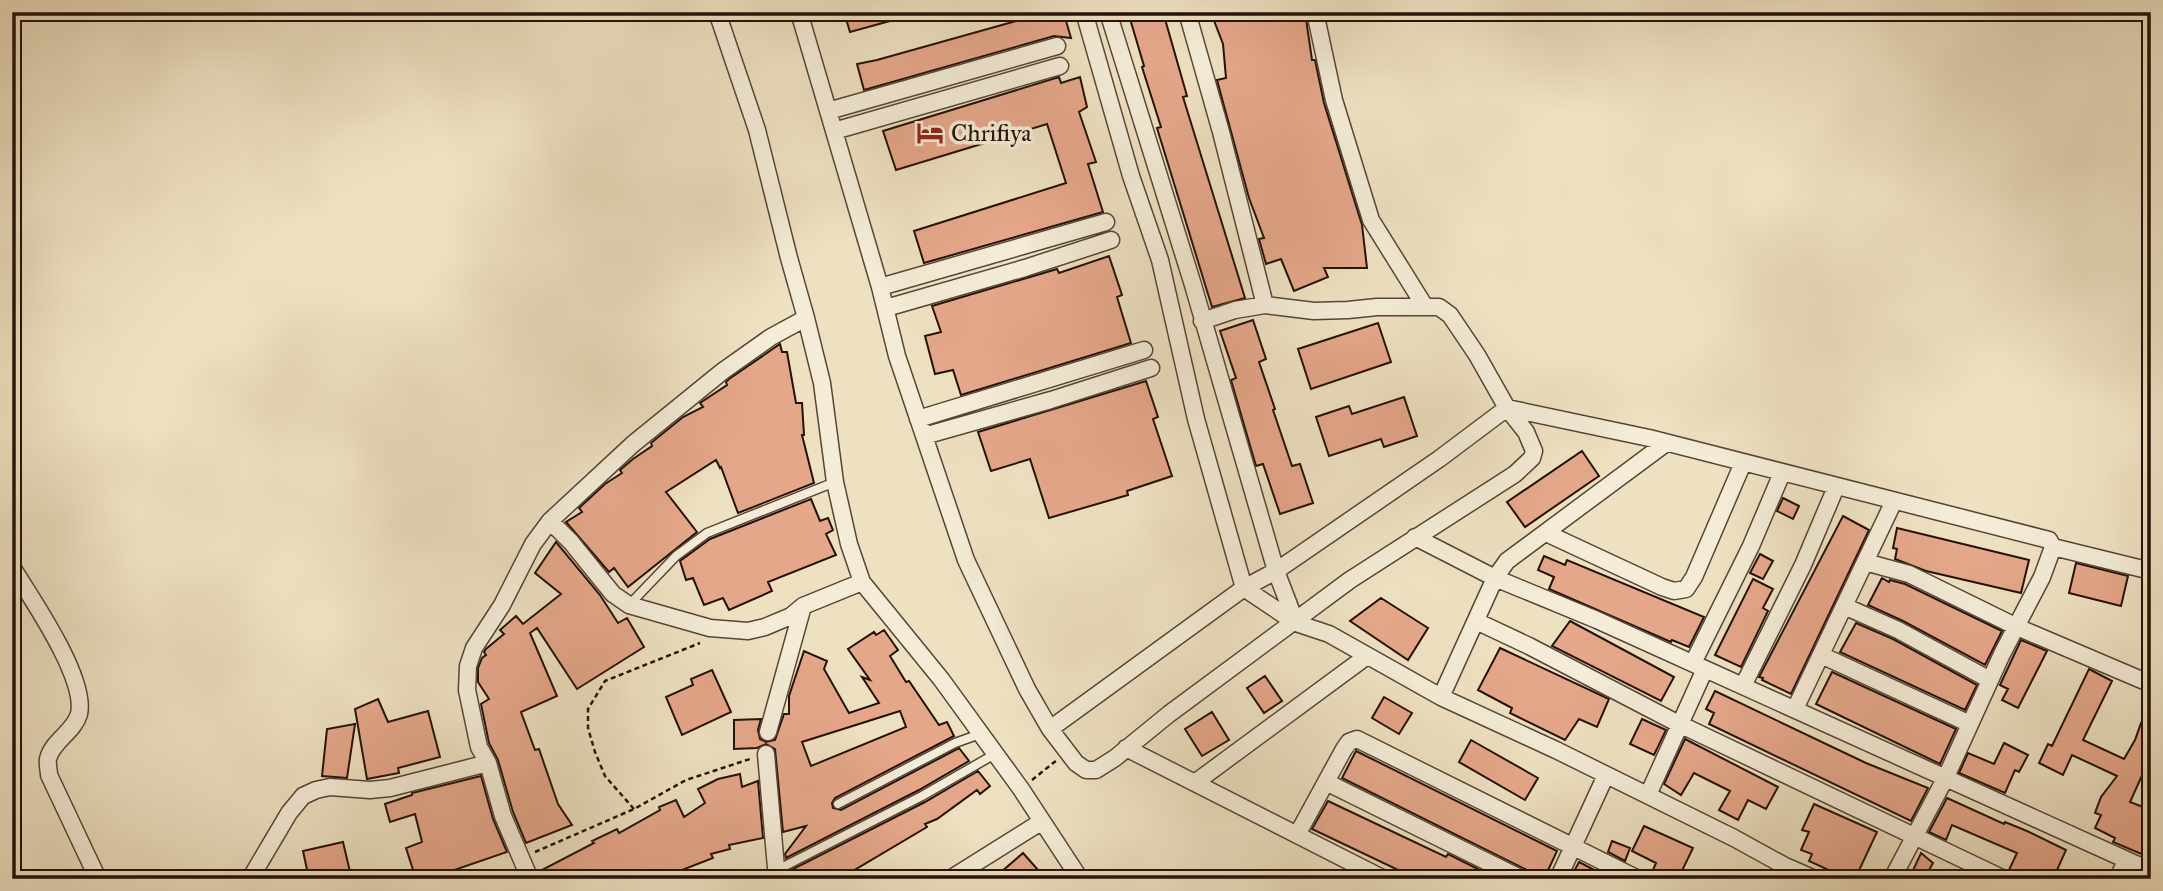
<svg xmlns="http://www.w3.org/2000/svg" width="2163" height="891" font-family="'IM FELL Great Primer',serif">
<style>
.building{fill:#e5a78a;stroke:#241107;stroke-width:2;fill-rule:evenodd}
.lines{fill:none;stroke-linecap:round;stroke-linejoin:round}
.lane-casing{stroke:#564536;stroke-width:11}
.street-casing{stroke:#564536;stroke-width:19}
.path{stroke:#241107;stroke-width:2.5;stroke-dasharray:5 3.5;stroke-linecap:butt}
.lane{stroke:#f4ecd7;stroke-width:8}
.street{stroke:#f4ecd7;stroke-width:16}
.labels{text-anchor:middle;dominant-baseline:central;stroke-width:7;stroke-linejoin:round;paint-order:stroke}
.poi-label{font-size:24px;fill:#241107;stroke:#f4ecd7;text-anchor:start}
</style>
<rect width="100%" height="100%" fill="#eee1c2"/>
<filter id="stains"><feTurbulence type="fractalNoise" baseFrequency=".00286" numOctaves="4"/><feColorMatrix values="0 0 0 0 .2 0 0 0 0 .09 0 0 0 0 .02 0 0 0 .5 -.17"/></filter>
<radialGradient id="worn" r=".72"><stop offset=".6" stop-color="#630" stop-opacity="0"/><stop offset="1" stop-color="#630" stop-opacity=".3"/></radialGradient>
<path class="building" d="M844,12H907L908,16L850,32Z
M1013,12H1050L1051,16L1064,14L1071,38L1054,36L864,90L857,64L877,60L1016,21Z
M1128,12H1163L1187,96L1183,97L1245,298L1212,307L1157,128L1161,127L1142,67L1144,66Z
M1234,12H1305L1312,60H1315L1324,103L1362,225L1367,268H1324L1328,277L1294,291L1281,259L1266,264L1259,239L1264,238L1249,198L1217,80L1226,78L1223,44L1213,18Z
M1059,77L1061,83L1080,77L1087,107L1079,112L1096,162L1088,164L1103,212L924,263L914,231L1066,183L1047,124L896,170L883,131Z
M1109,256L1122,295L1117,297L1131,343L961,395L953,370L935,374L925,336L941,332L932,306L1057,269L1059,273Z
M1253,320L1266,359L1259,362L1275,409L1273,410L1292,466L1300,464L1313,503L1280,514L1263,464L1256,466L1231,380L1236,378L1220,331Z
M1378,323L1391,362L1311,389L1298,349Z
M780,344L782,352H787L796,403H802L804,435H802L814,483L738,513L721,467L720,468L716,460L666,492L697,532L628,587L614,568L609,572L566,522L582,512L579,508L605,484L622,473L620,470L633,459L652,446L651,443L683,417L703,407L700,403L727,385L726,382L729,379Z
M1146,381L1158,417L1153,419L1172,476L1127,491L1128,495L1049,518L1030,459L991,471L978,432Z
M1404,397L1417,436L1384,447L1381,439L1329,456L1316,417L1349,406L1352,414Z
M1582,451L1599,476L1525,527L1507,502Z
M1783,498L1799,506L1793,519L1777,511Z
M811,499L820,521L828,518L833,530L826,534L836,555L768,582L772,591L729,610L723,598L704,605L693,578L686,580L680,561L710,539Z
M1843,516L1869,530L1791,694L1762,680L1763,678L1759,677Z
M1897,528L2029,560L2021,593L1926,571L1895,559L1897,549L1893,548Z
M556,542L600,595L618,623L627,618L644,647L577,689L537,628L530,633L557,696L521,712L535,750L539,749L558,804L572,825L526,843L513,812L498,760L489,743L481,704L489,699L478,682V668L482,658L486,655L484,652L486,649L504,634L500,630L516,616L523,624L561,594L535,573Z
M1760,554L1773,561L1763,579L1750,573Z
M1544,556L1565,565L1567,560L1704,617L1689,647L1672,640L1671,642L1549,589L1554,577L1538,570Z
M2076,563L2128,576L2121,606L2069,593Z
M1882,578L1889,582L1890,580L1905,584L2002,631L1985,665L1903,621L1868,605Z
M1753,579L1773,589L1763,608L1768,611L1741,667L1715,655Z
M1381,598L1428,628L1408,660L1350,621Z
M1570,621L1674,677L1661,701L1552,646Z
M1856,623L1893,639L1977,685L1965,710L1840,652Z
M884,630L898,650L890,656L906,682L909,681L939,725L947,722L954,736L835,798L832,803L833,808L841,810L959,748L969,761L919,790L786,858L785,854L806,826L783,832L775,749L766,744L757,748L734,749V720L761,719L758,730L760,739L766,742L775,740L784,714H789V696L804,651L827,661L824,669L849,713L879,703L862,677L870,680L848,649L874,632L876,635ZM900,711L906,727L811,766L802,742Z
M2021,640L2047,651L2018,708L2002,700L2008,689L2000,685Z
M1500,648L1609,699L1597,727L1579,719L1565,740L1510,713L1512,708L1478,690Z
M2089,669L2112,681L2083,740L2124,759L2135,740L2141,723L2151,726V762L2144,771L2130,802L2151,810V858L2113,842L2115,838L2095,828L2101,815L2095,813L2101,797L2117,776L2072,755L2063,775L2039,763L2048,744L2052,746Z
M712,670L731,712L682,735L666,697L693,685L691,679Z
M1832,672L1956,729L1940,764L1816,704Z
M1265,676L1282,701L1264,713L1247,688Z
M1715,691L1866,763L1928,788L1911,821L1709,724L1714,713L1706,709Z
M1384,697L1412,713L1399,734L1372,718Z
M378,699L388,722L428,711L440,757L398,768L399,773L367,779L355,709Z
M1212,712L1229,740L1202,756L1185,729Z
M1642,719L1666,730L1654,755L1630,744Z
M355,724L347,778L322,776L327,729Z
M1685,739L1778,787L1766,809L1748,800L1738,820L1719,810L1730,791L1694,773L1681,795L1664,784Z
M1471,740L1538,778L1525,800L1459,762Z
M2004,743L2028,755L2019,772L2015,770L2005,793L1959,773L1968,753L1994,764Z
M1356,751L1557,851L1544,879H1532L1527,870L1342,778Z
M978,771L990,786L980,794L977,790L937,819L925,824L927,827L853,871L854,873L843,879H797L796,872L793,869L925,802Z
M740,774L742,787L758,781L763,838L729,845L730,849L711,854L713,858L659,879H540L538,872L594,843L592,841L617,829L619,833L660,810L659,807L676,800L684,817L705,803L698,789L718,779Z
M481,776L493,819L507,852L428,879H416L406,848L422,842L415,814L390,822L385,804L412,795V793Z
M1947,798L2004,824L2005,822L2027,831L2066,850L2053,879H2014L2009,870L2017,853L1952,825L1946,840L1929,832Z
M1328,801L1446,857L1448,854L1498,879H1417L1312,829Z
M1814,804L1877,832L1855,879H1848L1809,861L1812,854L1801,850L1809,832L1802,830Z
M1644,826L1693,848L1678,879H1649L1656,863L1632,851Z
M1612,841L1630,848L1625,861L1608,852Z
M343,842L351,876L339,879H309L303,851Z
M1023,853L1038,870L1028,879H993Z
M1921,853L1933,863L1924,879H1909Z
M1579,862L1600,873L1614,879H1570Z"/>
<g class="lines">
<g class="lane-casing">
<path id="lane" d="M629,605L676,556L707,533L835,482
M838,804L955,743L980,734
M777,870L922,796L995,754"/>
</g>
<g class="street-casing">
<path id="street" d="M717,12L757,130L789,258L806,318L822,383L835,482L849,544L862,582L941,679L1021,789L1080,879
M799,12L880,287L897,356L966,560L1027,689L1050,729L1076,763L1086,770H1096L1115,758L1169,714L1350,580L1515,474L1532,458L1534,451L1526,432L1507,408L1477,355L1450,315L1439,307H1377L1348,310L1314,311L1265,305L1235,310L1202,321
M1084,12L1131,176L1160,260L1196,419L1244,588L1296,623L1329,634L1441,697L1556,750L1734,838L1785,866L1815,879
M1108,12L1193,285L1276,571L1296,623
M1187,12L1221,132L1265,305
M1315,12L1334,100L1371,220L1424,305
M828,111L1057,46
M834,131L1060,66
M880,287L1106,222
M886,308L1025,268L1111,240
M918,419L1144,350
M924,436L1051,400L1151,368
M550,521L571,542L613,594L629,605L710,628L748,631L765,627L791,616L803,606L862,582
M1546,533L1662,587L1674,591L1686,589L1694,577L1743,463
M1415,537L1495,578L1597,620L2151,871
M2053,547L2151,571
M1865,562L1909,574L2017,627L2151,684
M12,567C31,598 87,678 79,714C74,732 52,741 48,759C47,764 49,770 49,775L98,879
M1844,606L1898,630L1990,680
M1476,621L1529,646L1675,722L2004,879
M1821,655L1970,724
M1693,663L1751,546L1782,473
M1743,686L1803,565L1836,487
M1441,697L1495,578L1507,561L1666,443
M1795,709L1894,501
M1050,729L1244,588L1276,571L1439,459L1507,408L1649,438L2049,540L2053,547L2042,577L2002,654L1946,777L1892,879
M768,732L803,606
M1126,748L1384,879
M766,754L777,879
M1196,782L1367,656
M1326,782L1522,879
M1648,795L1705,669
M1297,835L1344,749L1349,742L1357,739L1638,879
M250,879L289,813L303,796L316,790L330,787L370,790L390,788L488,763
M530,879L503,816L488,763L479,747L467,690L468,666L474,648L502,605L533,544L550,521L633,444L723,371L771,337L806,318
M950,879L1041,822
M1558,879L1606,775
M2117,879L2127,860"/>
</g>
<path class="path" d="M1032,780L1057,760
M634,809L605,776L595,752L588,728V709L605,681L700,643
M535,852L634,809L686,780L750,759"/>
<use href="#lane" class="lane"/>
<use href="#street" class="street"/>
</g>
<defs>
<g id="hotel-bare" transform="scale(2.1)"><path d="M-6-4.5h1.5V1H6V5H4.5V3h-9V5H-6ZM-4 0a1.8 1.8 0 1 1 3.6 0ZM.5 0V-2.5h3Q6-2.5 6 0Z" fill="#8f2418" stroke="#f4ecd7" stroke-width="2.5" paint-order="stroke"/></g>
</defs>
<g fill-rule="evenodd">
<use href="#hotel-bare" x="930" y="133"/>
</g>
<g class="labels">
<g class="poi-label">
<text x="951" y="133">Chrifiya</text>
</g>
</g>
<rect width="2163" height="891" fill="none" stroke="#eee1c2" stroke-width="42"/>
<rect x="14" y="14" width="2135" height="863" fill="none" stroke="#241107" stroke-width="3.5"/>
<rect x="21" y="21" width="2121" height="849" fill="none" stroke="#241107" stroke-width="2"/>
<rect width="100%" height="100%" filter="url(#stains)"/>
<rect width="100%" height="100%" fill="url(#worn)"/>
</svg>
